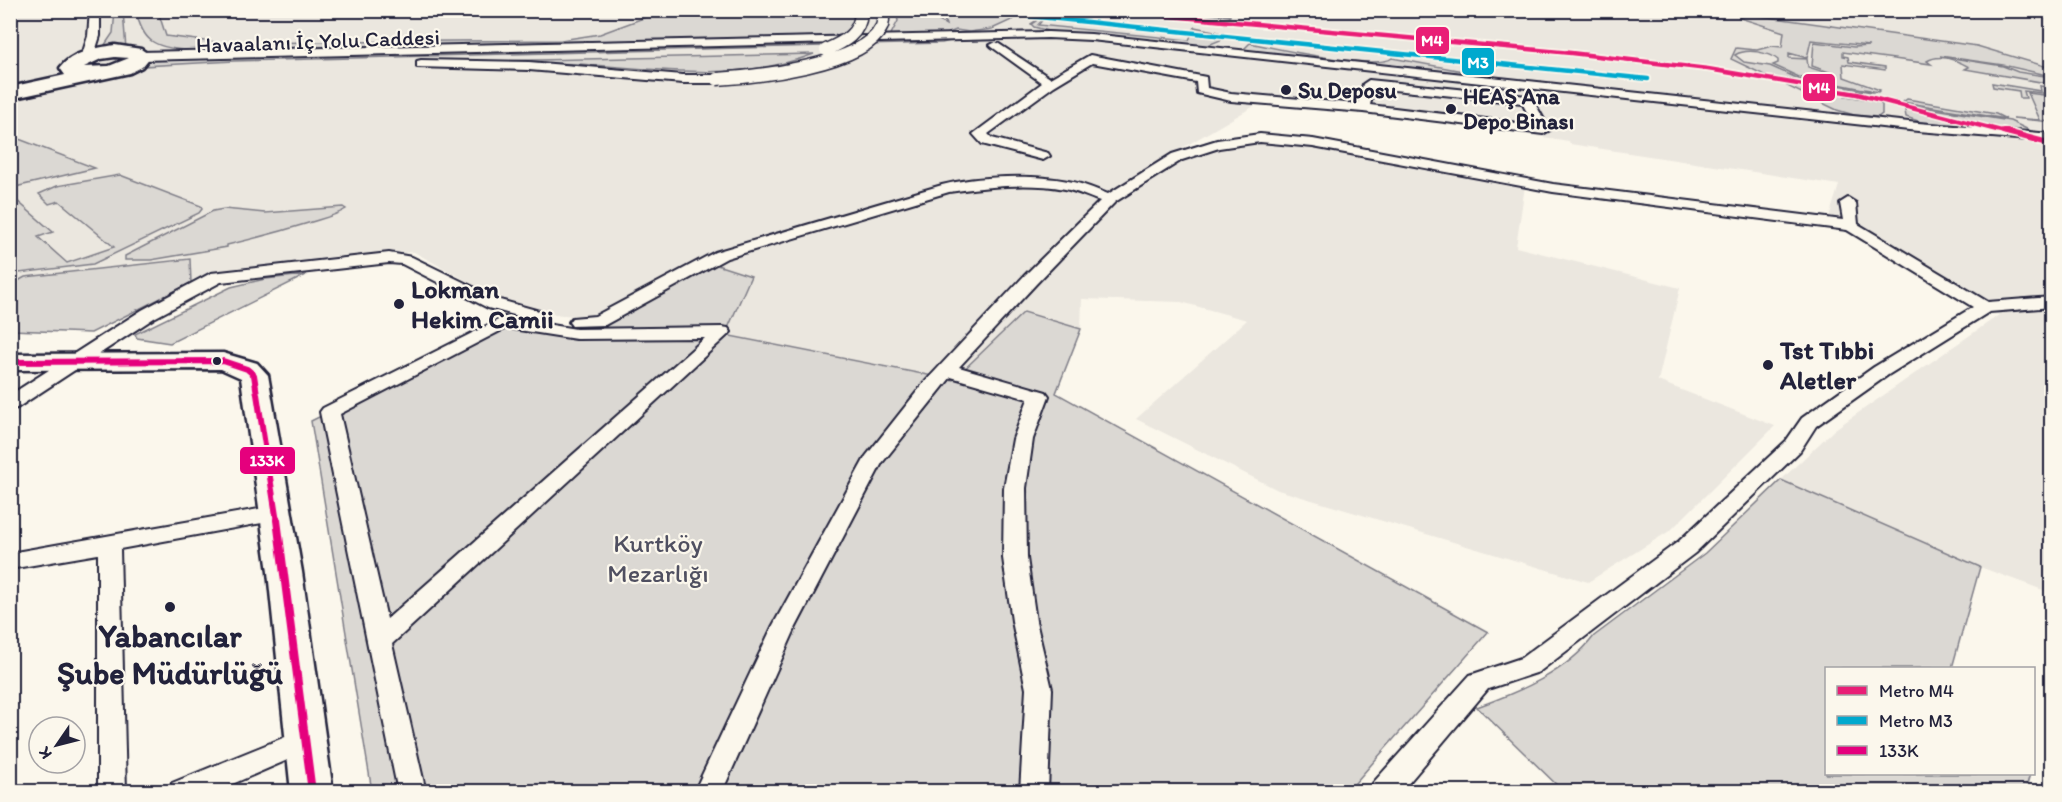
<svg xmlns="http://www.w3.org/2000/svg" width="2062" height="802" font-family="Itim,sans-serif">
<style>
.built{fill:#ebe7df}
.green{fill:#dbd8d3;stroke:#7e7d87;stroke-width:1.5}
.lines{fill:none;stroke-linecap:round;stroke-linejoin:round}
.street-casing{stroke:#22223b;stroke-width:4}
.secondary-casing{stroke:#22223b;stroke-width:5}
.highway-casing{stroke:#22223b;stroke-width:5}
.street{fill:#fbf7ec;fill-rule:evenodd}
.secondary{fill:#fbf7ec;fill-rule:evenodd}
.highway{fill:#fbf7ec;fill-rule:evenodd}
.street-bridge-casing{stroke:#22223b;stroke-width:15;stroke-linecap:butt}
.street-bridge{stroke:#fbf7ec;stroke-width:12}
.bus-1-far1-casing{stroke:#fbf7ec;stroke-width:10}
.bus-1-casing{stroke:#fbf7ec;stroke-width:12}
.bus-1-far1{stroke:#e5007d;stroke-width:6}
.bus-1{stroke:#e5007d;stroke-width:8}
.metro-1-far1-casing{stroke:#fbf7ec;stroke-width:8}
.metro-1-casing{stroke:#fbf7ec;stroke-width:10}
.metro-2-casing{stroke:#fbf7ec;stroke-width:8}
.metro-1-far1{stroke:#e91e76;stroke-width:4.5}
.metro-1{stroke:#e91e76;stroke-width:6}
.metro-2{stroke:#00a9ce;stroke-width:4.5}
.poi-dot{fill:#22223b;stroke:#fbf7ec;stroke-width:2}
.labels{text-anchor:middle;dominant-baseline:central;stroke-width:4.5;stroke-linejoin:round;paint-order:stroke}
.far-street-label{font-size:22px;fill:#22223b;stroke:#fbf7ec}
.far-poi-label{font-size:22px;font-weight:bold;fill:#22223b;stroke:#fbf7ec;text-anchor:start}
.poi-label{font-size:26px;font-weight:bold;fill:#22223b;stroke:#fbf7ec;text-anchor:start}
.park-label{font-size:26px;fill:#505061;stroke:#fbf7ec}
.near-poi-label{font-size:32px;font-weight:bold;fill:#22223b;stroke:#fbf7ec}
.line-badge{stroke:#fbf7ec;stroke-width:2}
.badge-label{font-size:16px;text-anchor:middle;font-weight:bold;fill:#fff}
</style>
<rect width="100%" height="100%" fill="#fbf7ec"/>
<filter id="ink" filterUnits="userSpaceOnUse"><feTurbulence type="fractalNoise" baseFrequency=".0167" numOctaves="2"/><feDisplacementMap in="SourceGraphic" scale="12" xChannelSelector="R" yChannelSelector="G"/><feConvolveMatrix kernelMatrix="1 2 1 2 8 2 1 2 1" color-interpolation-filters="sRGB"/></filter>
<g filter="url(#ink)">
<path class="built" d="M11,11H2051V593L1980,567L1781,480L1835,429L1999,315L1829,217L1839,185L1570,144L1569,141L1415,117L1261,102L1165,158L1227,136L1265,133L1526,179L1516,247L1680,288L1658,381L1775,426L1671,530L1588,582L1278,490L1136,419L1247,320L1181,302L1082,299L1081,329L1024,312L953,380L725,335L598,318L552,314L507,303L414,252L219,270L91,333L11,330Z"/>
<path class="green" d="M665,10L845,11L853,17L854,22L843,39L334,50H185C154,47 143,42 136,11H158L166,36L220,43L561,40L600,34Z
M115,11H123L126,49L100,52L113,33Z
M896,11H922L946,25L943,15L956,11H1031L992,29L969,32L956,30L946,34L889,38L898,21Z
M1195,11L1194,12L1230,16L1227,22L1152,15L1154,11Z
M1050,12L1038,25L1189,40L1195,27L1219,32L1223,39L1206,46L1049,31L1034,27L1031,24Z
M1739,13L1977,46L2051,68V76L2003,65L1940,56L2003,66L2018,72L2051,77V94L2024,91L2026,98H2020L2019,91L1993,87L1992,83L2041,91L2040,86L2047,87L2046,83L1965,69L1969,67C1957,60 1940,53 1927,61L1931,64L1843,52V56L1848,57L1849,62L1885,67V70L1843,64L1844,77L1880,90L1878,92L1833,83L1832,73L1812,66L1814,42L1854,47L1869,46L1811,40L1807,58L1789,53V58L1807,59L1808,67L1827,73V82L1799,77L1773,65L1778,63V60C1768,52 1747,48 1735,55L1744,62L1770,66L1799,79L1870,90L1872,92L1847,88L1845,96L1877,101L1882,105V114L1878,117L1854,115L1837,110L1731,59L1736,48L1757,50L1772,46L1782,47L1784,32L1740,18Z
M954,40L942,43L234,61L142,66L151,59Z
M1250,43C1274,48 1377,71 1392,58L1490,76L1243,50Z
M814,54C738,83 657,69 578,64C550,62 520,64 492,61Z
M2028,93L2051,96V122L2013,118L2040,120Z
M1907,99L1996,114L2006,119L1903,102Z
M1904,104L2010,121L2033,132L1921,122L1906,117Z
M11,136L95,168L11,188Z
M120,175L201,206L202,209L199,213L93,264L11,274V198L16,200L53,232L38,237L67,263L114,247L59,201L49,204L39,194L57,186Z
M343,207L346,209C337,215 325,218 315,221C286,230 257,238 227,245V247L151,260H125V256L213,211L224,209L265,213Z
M190,259L191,283L91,333L11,330V282L18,281L25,277Z
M714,264L751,276L725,335L953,380L1024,312L1081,329L1056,393L1488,632L1348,791H372L311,421L502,326L581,338Z
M306,275L170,343L137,338L135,334L231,287L265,279Z
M1781,480L1980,567L1952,668H1826V774H2030L2025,791H1563L1477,707C1519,692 1567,672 1594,636L1705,553Z"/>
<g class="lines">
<g class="street-casing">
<path id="street" d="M90,10H100V36L93,58L87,62L81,58L88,36Z
M1048,32L1091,34L1918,123L2052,134V142L1918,131L1091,40L1048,38L141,60L135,56L141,52Z
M996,42L1050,78L1090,55L1206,77L1207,88L1231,93L1358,104L1363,84L1369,80L1527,96L1533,100L1550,130L1543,134L1363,112L1231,101L1197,93L1196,82L1092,63L1054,86L988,134L992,138L1048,153L1050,156L1043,160L982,144L973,134L1042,83L992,47L990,45ZM1374,88L1522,103L1534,125L1370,105Z
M421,60L529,62L683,75H717L723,79L717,83H683L529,70L417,67V61Z
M1260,134L1313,139L1553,184L1843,220L1840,203L1848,198L1856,203L1858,224L1988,302L2052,297V307L1989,312L1888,375L1816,426L1800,451L1695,553L1539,672L1488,689L1401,792H1369L1373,783L1470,675L1521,658L1679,541L1786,441L1802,418L1874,367L1973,307L1847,230L1553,192L1313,147L1260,142L1219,148L1182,160L1115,202L1036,284L959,367L1046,392L1049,396L1033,439L1026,488L1027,558L1036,621L1052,689L1048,792H1020L1026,689L1012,621L1003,558L1004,488L1013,439L1028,399L951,377L882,463L796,627L722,792H694L772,627L866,456L923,384L1024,276L1100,201C1088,197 1076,191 1065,189C1028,182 986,187 949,192L727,258L605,325L572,326L569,322L572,318L595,316L715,252L942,185C978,176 1032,174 1068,181C1082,183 1095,189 1108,194L1172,154L1217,140Z
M389,253L412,257L500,300L543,312L546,316L543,320L537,321L488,308L402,264L389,263L221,282L154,318L17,408L10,410V395L142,310L211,273Z
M504,317L576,329L722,327L728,328L731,332L392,644L426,792H398L320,412L323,408ZM506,328L576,339L705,338L387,619L340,414Z
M276,506L284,509L287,514L284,519L120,549L126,792H98V554L10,569V553Z
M305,729L315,732L319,740L315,748L214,792H168L172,783Z"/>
</g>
<g class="secondary-casing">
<path id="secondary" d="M223,353L257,363L268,375L302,572L333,792H291L268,572L241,378L221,369L10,370V354Z"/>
</g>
<g class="highway-casing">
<path id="highway" d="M115,45L141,49L151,56L142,67L130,73L10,99V87L65,75L60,68C71,52 96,48 115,45ZM115,57L129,58L109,66L84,67L101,59Z"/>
</g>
<use href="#street" class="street"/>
<use href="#secondary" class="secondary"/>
<use href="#highway" class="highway"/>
<g class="street-bridge-casing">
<path id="street-bridge" d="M826,50C844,42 860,34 861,13
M717,79C754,77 864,65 881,28C884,24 883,15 883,10"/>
</g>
<use href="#street-bridge" class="street-bridge"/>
<g class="bus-1-far1-casing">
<path id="bus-1-far1" d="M10,362L223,361L247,369L254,375L277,522"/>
</g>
<g class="bus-1-casing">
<path id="bus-1" d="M277,520L312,792"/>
</g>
<use href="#bus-1-far1" class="bus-1-far1"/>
<use href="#bus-1" class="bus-1"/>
<g class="metro-1-far1-casing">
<path id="metro-1-far1" d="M1104,10L1571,53L1708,69L1857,94L2009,133"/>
</g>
<g class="metro-1-casing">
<path id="metro-1" d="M2003,131L2052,144"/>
</g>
<g class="metro-2-casing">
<path id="metro-2" d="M969,10L1648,79"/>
</g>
<use href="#metro-1-far1" class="metro-1-far1"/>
<use href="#metro-1" class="metro-1"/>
<use href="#metro-2" class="metro-2"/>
</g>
</g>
<g class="poi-dot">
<circle cx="1286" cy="90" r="6"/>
<circle cx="1451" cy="109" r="6"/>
<circle cx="399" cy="304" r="6"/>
<circle cx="217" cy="361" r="5"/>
<circle cx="1768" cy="365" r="6"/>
<circle cx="170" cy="607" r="6"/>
</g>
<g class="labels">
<g class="far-street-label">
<text transform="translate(318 41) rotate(-2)">Havaalanı İç Yolu Caddesi</text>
</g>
<g class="far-poi-label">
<text x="1298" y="90">Su Deposu</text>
<text x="1463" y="96">HEAŞ Ana<tspan x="1463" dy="25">Depo Binası</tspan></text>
</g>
<g class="poi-label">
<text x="411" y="289">Lokman<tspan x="411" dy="30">Hekim Camii</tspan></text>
<text x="1780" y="350">Tst Tıbbi<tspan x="1780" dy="30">Aletler</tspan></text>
</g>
<g class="park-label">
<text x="658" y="543">Kurtköy<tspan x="658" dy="30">Mezarlığı</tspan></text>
</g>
<g class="near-poi-label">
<text x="170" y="636">Yabancılar<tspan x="170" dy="37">Şube Müdürlüğü</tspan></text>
</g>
</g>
<g class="line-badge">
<rect x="1415" y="26" width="35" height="29" rx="6" fill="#e91e76"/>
<rect x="1461" y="47" width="34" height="29" rx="6" fill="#00a9ce"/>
<rect x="1802" y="73" width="34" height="29" rx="6" fill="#e91e76"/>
<rect x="239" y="446" width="57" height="29" rx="6" fill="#e5007d"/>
</g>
<g class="badge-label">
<text x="1432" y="46">M4</text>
<text x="1478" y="68">M3</text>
<text x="1819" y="93">M4</text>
<text x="267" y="466">133K</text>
</g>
<rect width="2062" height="802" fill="none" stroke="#fbf7ec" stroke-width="36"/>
<rect x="18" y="18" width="2026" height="766" fill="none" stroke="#22223b" stroke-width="2" filter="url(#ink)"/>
<rect x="1825" y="667" width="210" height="108" fill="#fbf7ec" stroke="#a4a2a5" stroke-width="1.5"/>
<rect x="1837" y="686" width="30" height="9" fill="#e91e76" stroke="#a4a2a5" stroke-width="1.5"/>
<text x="1879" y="697" font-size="18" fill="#22223b">Metro M4</text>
<rect x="1837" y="716" width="30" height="9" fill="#00a9ce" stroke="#a4a2a5" stroke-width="1.5"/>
<text x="1879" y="727" font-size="18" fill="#22223b">Metro M3</text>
<rect x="1837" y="746" width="30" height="9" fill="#e5007d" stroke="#a4a2a5" stroke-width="1.5"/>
<text x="1879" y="757" font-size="18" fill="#22223b">133K</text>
<g transform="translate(57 745) rotate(235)"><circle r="28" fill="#fbf7ec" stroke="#a4a2a5" stroke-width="1.5"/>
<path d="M0-4.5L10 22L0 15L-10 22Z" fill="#22223b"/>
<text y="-9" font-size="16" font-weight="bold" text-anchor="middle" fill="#22223b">K</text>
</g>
</svg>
